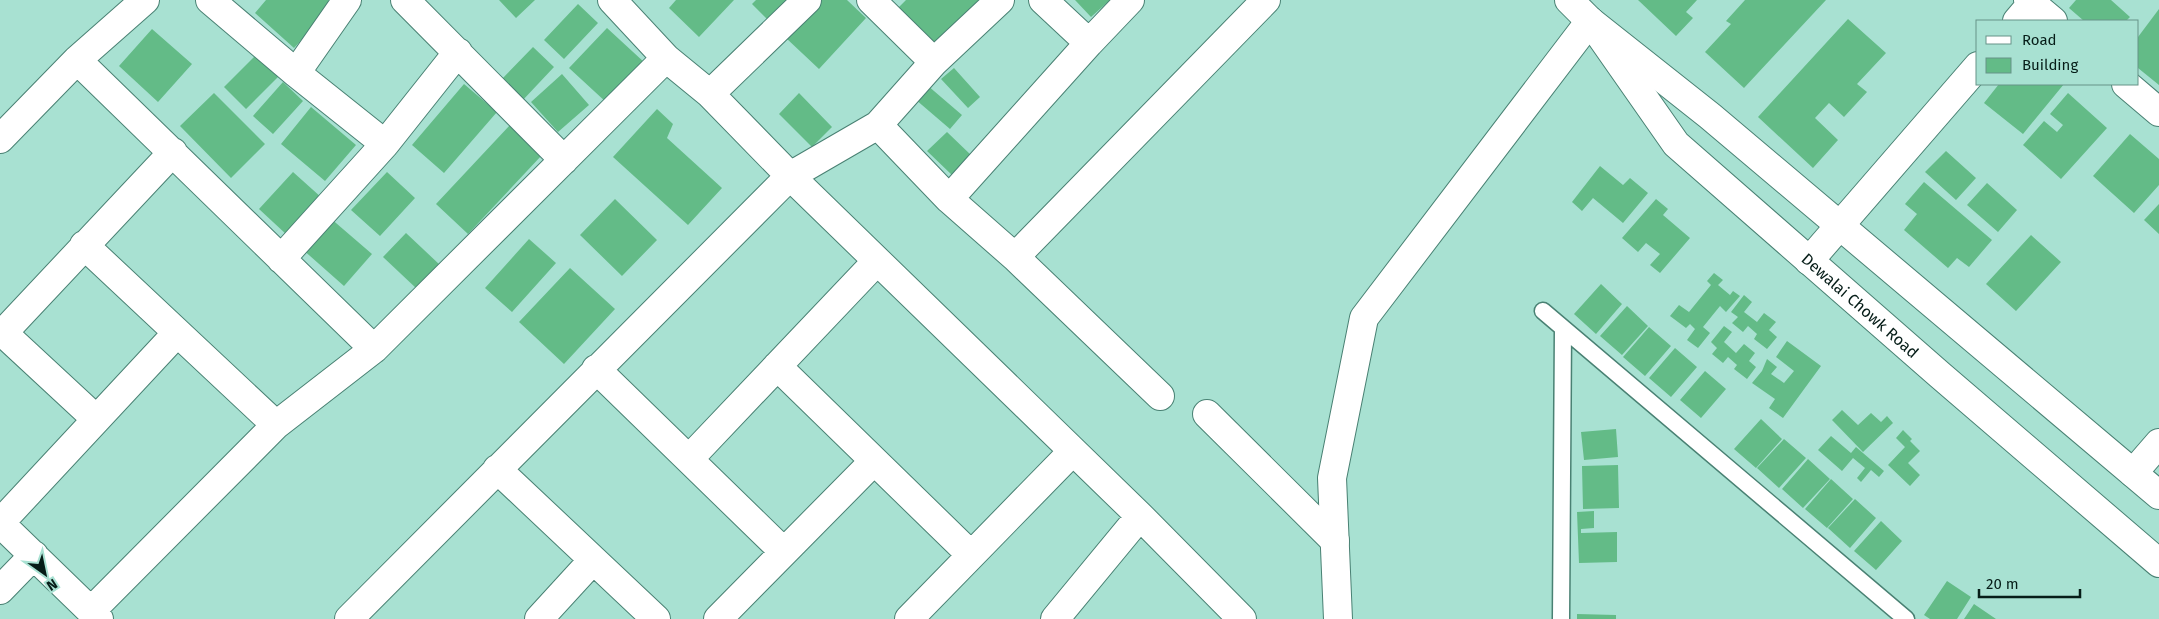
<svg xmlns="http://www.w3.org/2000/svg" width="2159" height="619" font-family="'Fira Sans',sans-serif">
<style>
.building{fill:#63bb87}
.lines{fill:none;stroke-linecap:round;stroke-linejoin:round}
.service-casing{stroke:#498173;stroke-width:19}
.minor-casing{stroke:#498173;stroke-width:30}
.tertiary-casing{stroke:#498173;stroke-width:30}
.secondary-casing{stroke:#498173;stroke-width:30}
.service{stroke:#fff;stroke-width:16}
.minor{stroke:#fff;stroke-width:28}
.tertiary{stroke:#fff;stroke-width:28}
.secondary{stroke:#fff;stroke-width:28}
.labels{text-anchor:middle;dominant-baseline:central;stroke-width:5;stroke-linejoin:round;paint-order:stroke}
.street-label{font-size:16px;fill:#061d18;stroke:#a8e1d2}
</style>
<rect width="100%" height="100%" fill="#a8e1d2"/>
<path class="building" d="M266,0H328L333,5L294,48L255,13Z
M499,0H535L516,18Z
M676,0H734L699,37L669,8Z
M756,0H790L769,21L752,4Z
M821,0H847L866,18L819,69L786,38Z
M906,0H979L932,47L896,10Z
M1075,0H1110L1091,17Z
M1638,0H1697L1686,12L1693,18L1676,36Z
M1745,0H1826L1744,88L1705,52L1731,24L1726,21Z
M2076,0H2111L2130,17L2126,21H2084L2069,8Z
M578,4L598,23L564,59L544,40Z
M2159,9V85L2138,68V37Z
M1848,19L1886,53L1857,84L1867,92L1844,117L1829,103L1815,118L1838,140L1813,168L1758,117Z
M607,28L645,63L607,103L569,68Z
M152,29L192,64L158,102L119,66Z
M533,47L554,67L522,101L501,80Z
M257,54L279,76L246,109L224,87Z
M954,68L980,97L968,108L941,79Z
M562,74L589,105L558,132L531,102Z
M283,82L303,101L273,134L253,116Z
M464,84L497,112L444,173L412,145Z
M1999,84H2064L2023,134L1984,103Z
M927,85L962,115L950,129L915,99Z
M214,93L265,144L231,178L180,126Z
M799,93L832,127L812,147L779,114Z
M2068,93L2107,128L2061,179L2023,145L2044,121L2057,132L2063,125L2050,114Z
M311,107L356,145L325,181L281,144Z
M657,109L673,124L667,138L722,188L688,225L613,157Z
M510,125L542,155L468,234L436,204Z
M947,132L972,156L953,176L927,151Z
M2130,134L2159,159V185L2134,213L2093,176Z
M1946,151L1976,178L1956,200L1925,172Z
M1600,166L1623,185L1630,178L1648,193L1623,223L1593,198L1582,211L1572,202Z
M293,172L322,198L287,235L259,209Z
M387,172L415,198L380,236L351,210Z
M1924,182L1992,240L1969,267L1957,258L1948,268L1904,230L1917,214L1905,204Z
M1987,183L2017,210L1998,232L1967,205Z
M615,199L657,240L622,276L580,235Z
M1656,199L1668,209L1663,215L1690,238L1660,273L1650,265L1660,254L1646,243L1638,252L1622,238Z
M2159,204V234L2144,220Z
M329,217L372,254L344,286L301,248Z
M406,233L440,265L417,289L383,257Z
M2031,235L2061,262L2016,311L1986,284Z
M529,239L556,263L512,312L485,288Z
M570,268L615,309L564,364L519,322Z
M1714,273L1723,280L1718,285L1730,295L1733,291L1740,296L1726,312L1720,306L1703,327L1710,333L1698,348L1687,340L1695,329L1690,324L1686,328L1670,316L1679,305L1689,312L1711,285L1707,281Z
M1601,284L1622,304L1596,334L1574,314Z
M1744,295L1752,302L1744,312L1757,322L1764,313L1776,322L1769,330L1777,337L1767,349L1754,339L1757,334L1748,326L1743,332L1732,323L1738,317L1731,312Z
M1627,306L1648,326L1622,355L1600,336Z
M1724,326L1732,332L1724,342L1736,353L1744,344L1755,353L1749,361L1756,367L1747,379L1734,369L1737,365L1728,357L1723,363L1712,354L1717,348L1711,342Z
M1649,327L1671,346L1645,376L1623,357Z
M1787,341L1821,366L1783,418L1769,408L1775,399L1752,383L1762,371L1767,359L1777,367L1771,374L1784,383L1794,371L1776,357Z
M1675,348L1697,367L1671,397L1649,378Z
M1705,371L1726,389L1701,418L1680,400Z
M1842,410L1858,425L1871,413L1881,422L1887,416L1893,423L1863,452L1832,420Z
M1761,419L1782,439L1756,468L1734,449Z
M1616,429L1618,457L1584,460L1581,432Z
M1903,430L1912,439L1910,441L1920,451L1908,463L1920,475L1910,486L1888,465L1905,447L1896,438Z
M1831,436L1851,453L1856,447L1884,471L1879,477L1871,470L1861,482L1857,478L1865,468L1853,458L1842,471L1818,450Z
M1784,439L1806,458L1779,488L1757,468Z
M1808,459L1830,479L1803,508L1782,489Z
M1618,465L1619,508L1583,509L1582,466Z
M1831,479L1853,499L1827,528L1805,509Z
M1855,499L1876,518L1850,548L1828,528Z
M1594,511V528L1581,529V533L1617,532V562L1579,563L1577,512Z
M1881,521L1902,541L1876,570L1854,551Z
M1947,581L1971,597L1957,619H1930L1924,615Z
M1974,604L1996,619H1964Z
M1577,614L1616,615V619H1577Z"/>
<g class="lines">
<g class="service-casing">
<path id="service" d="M1543,311L1906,619
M1561,619L1563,328"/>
</g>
<g class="minor-casing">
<path id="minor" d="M210,0L296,73L385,144
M405,0L564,160
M612,0L666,58L710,94L790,176L1140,516L1242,619
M871,0L934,62
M1043,0L1089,43
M2028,0L2053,21
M2017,21L2035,0
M77,60L374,349
M296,73L347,0
M2126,84L2159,112
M710,94L807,0
M878,125L949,199L1015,257L1160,396
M0,139L77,60L145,0
M949,199L1089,43L1130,0
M84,245L276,425
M1015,257L1266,0
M281,259L385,144L458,52
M1809,261L1978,66
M0,330L96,419
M3,333L173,152
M777,366L971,555
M596,369L784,552
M1207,414L1335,541
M689,459L877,261
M497,469L656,619
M2133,473L2159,443
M0,523L177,333
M0,523L99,619
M0,590L34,555
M91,611L276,425L374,349L666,58
M349,619L790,176L878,125L934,62L1000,0
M539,619L593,560
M718,619L874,461
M909,619L1073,451
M1055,619L1140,516"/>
</g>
<g class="tertiary-casing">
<path id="tertiary" d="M1338,619L1332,478L1364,318L1590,21"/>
</g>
<g class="secondary-casing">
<g id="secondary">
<path d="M1569,0L1590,21L1710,116L2159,495"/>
<path id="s1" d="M1590,21L1676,144L1940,375L2159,563"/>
</g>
</g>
<use href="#service" class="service"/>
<use href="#minor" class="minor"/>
<use href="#tertiary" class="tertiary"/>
<use href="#secondary" class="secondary"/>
</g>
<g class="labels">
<g class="street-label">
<text stroke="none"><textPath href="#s1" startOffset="395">Dewalai Chowk Road</textPath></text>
</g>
</g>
<rect x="1976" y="20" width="162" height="65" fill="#a8e1d2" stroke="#679388"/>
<rect x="1986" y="36" width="25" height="8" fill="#ffffff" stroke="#679388"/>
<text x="2022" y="45" font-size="15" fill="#061d18">Road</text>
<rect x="1986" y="58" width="25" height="15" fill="#63bb87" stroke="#679388"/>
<text x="2022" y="70" font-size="15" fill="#061d18">Building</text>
<g transform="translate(45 574) rotate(147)" stroke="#a8e1d2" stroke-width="4" paint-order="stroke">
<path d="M0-4L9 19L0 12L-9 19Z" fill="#061d18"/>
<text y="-8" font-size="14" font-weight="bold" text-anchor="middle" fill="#061d18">N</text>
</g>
<path d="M1979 589v8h101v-8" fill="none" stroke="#061d18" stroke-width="2.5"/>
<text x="1986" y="589" font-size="15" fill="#061d18" stroke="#a8e1d2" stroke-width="4" paint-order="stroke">20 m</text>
</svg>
